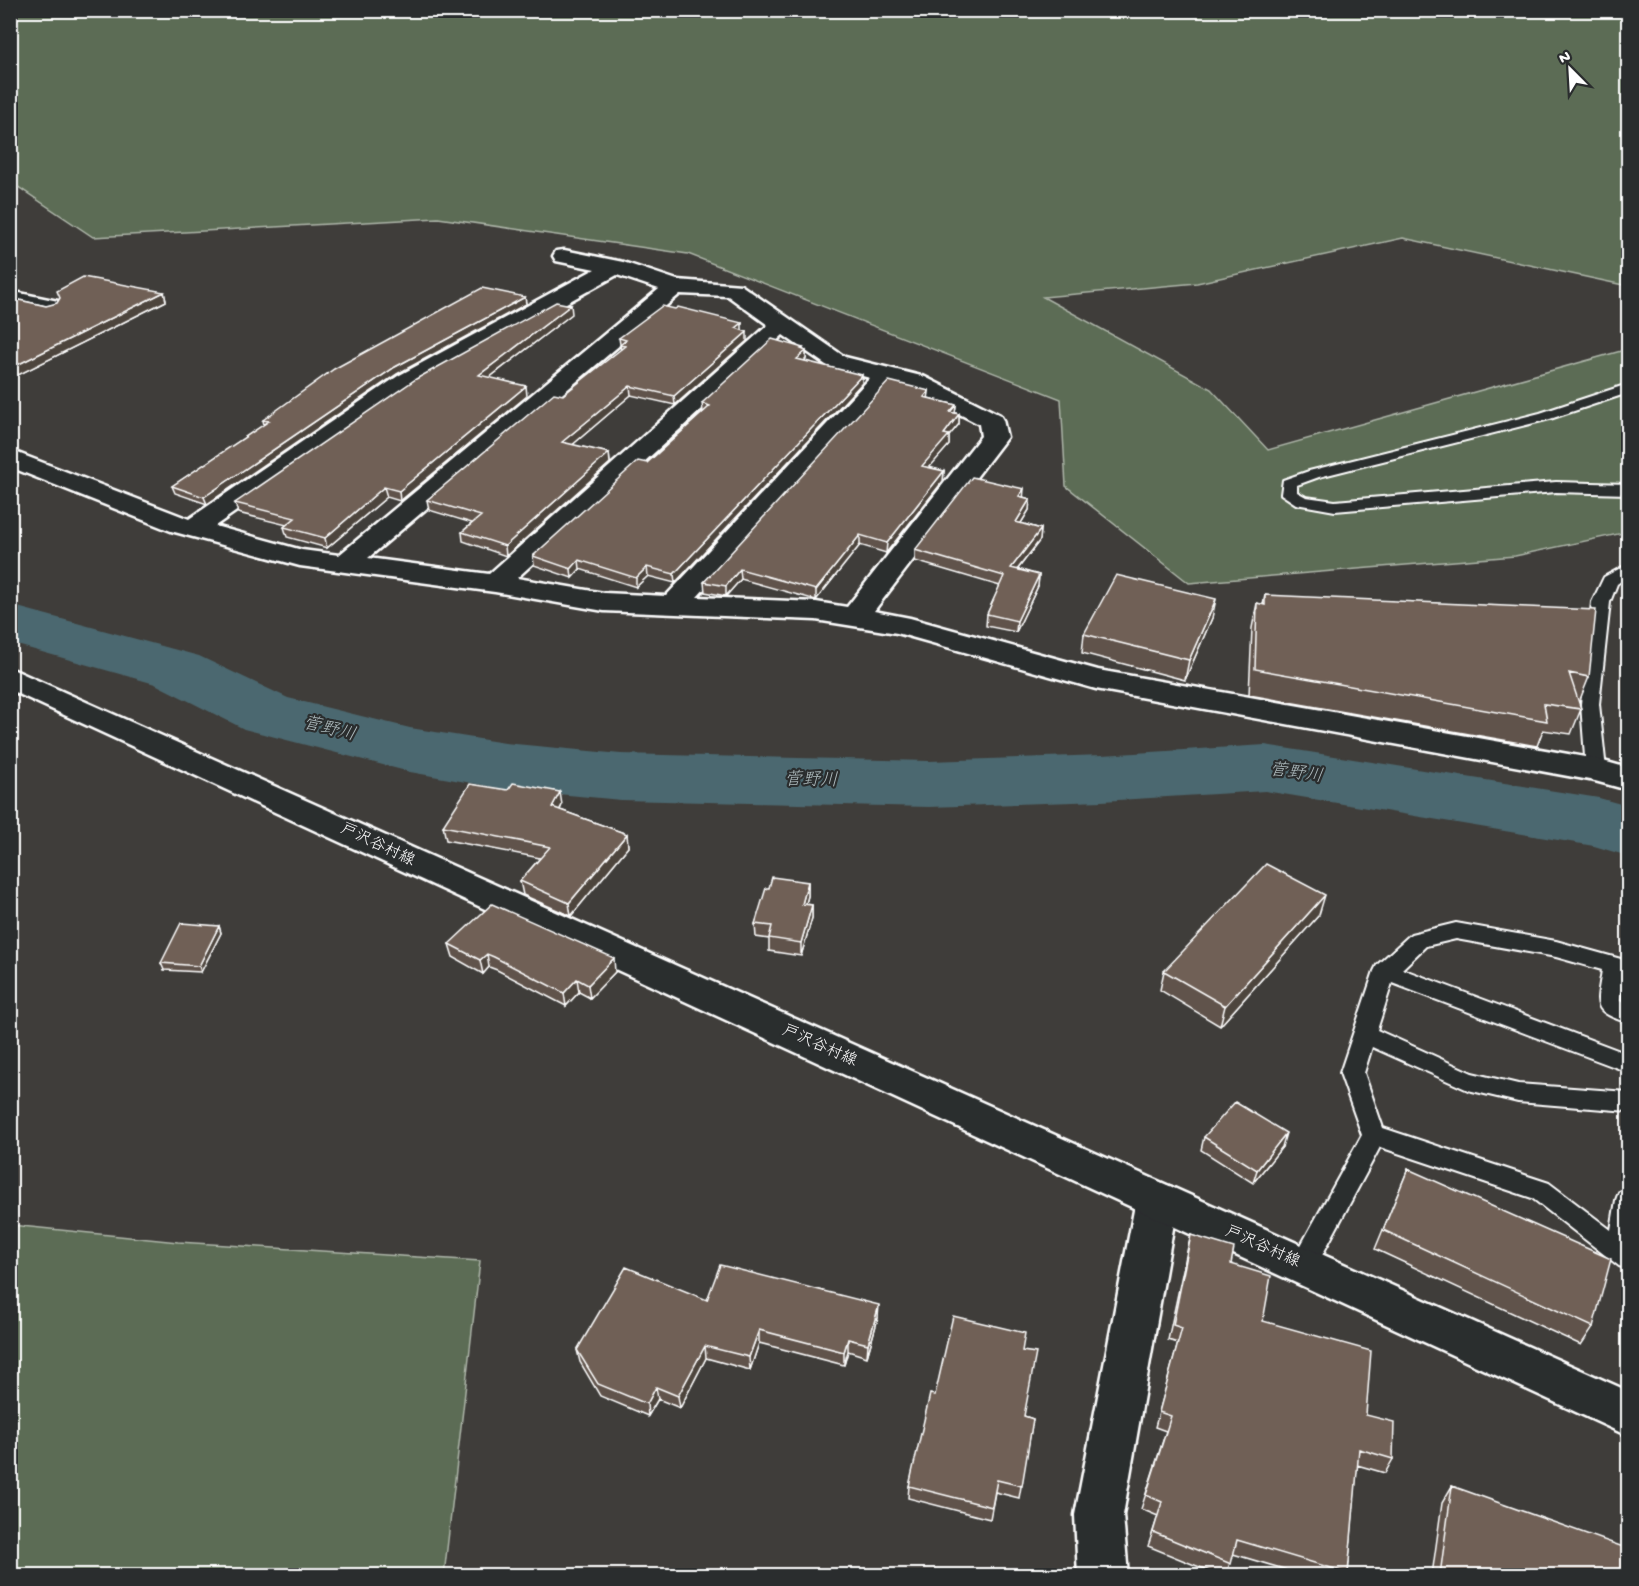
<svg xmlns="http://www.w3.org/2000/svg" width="1639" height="1586" font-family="'Gochi Hand','Klee One',sans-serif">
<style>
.green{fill:#5c6c54;stroke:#aeb6aa;stroke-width:1.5}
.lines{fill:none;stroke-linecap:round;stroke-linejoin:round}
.river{fill:#4b686f;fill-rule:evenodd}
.lane-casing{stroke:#fff;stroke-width:4}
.street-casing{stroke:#fff;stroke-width:5}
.secondary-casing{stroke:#fff;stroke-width:5}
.lane{fill:#2a2d2e;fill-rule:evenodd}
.street{fill:#2a2d2e;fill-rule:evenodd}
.secondary{fill:#2a2d2e;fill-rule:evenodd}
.wall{fill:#60534b;stroke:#fff;stroke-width:1.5}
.shaded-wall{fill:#4e443d;stroke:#fff;stroke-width:1.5}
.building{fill:#706157;stroke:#fff;stroke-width:1.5}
.labels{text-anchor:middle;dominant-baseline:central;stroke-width:4.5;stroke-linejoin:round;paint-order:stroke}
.street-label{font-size:16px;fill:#fff;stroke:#2a2d2e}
.water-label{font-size:18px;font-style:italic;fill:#aebbbe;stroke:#2a2d2e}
</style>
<rect width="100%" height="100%" fill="#3f3d3a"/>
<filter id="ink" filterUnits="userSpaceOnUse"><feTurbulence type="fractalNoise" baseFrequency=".0167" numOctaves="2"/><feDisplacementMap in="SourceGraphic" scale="12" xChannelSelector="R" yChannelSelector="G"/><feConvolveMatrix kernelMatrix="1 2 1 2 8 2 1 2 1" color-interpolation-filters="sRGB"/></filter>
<g filter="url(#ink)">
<path class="green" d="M10,11H1628V286L1403,238L1197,283L1043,297L1211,389L1268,450L1628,349V532L1515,556L1189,583L1066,486L1061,399L688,254L438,218L93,237L11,182Z
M11,1225L178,1242L480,1261L444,1575H11Z"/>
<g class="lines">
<path class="river" d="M10,605L199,656L288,698L410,728L505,743L621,754L929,761L1102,755L1265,745L1599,798L1628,806V856L1594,846L1265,791L1102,801L929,807L621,800L505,789L410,772L244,729L155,684L10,643Z"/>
<g class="lane-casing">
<path id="lane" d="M1628,384V393L1550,419L1319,477L1297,485V492L1306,497L1335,501L1556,482L1628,484V494L1556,492L1335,511L1296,504L1281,494L1283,480L1309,471L1540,413Z
M1628,564V576L1617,584L1610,602L1599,704L1606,770L1603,775L1596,776L1589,775L1586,770L1581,704L1592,602L1604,577Z
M1456,923L1556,941L1628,961V977L1623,976L1620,1001L1628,1005V1023C1590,1010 1597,1006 1602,970L1556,957L1456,939L1426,946L1402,969L1628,1054V1072L1392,983L1377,1030L1472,1073L1518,1084L1628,1092V1111L1518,1102L1468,1090L1372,1047L1364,1073L1383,1128L1549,1183L1611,1230L1616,1200L1619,1192L1628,1190V1269L1619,1266L1532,1198L1380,1147L1312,1274L1303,1277L1294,1274L1290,1266L1294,1258L1362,1135L1340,1073L1374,971L1377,965L1411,934Z"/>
</g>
<g class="street-casing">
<path id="street" d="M564,250L623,262L677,280L741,285L845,357L925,377L1000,415L1003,420L1007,437L874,611L910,618L1098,670L1596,759L1628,768V790L1595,781L1096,689L897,633L816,620L604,611L495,592L300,566L171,531L10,467V450L189,519L398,376L595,269L556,261L553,256L556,251ZM617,275L659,289L339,555L302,550L215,526L416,386ZM680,294L728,296L768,325L489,574L368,558ZM783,335L829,367L870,378L666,596L604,593L517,578ZM892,383L907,387L979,424L981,436L847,607L816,602L697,597Z
M10,291L58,301L61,306L58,311L50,313L10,305Z
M1157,1182L1172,1187L1178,1200L1123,1515L1128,1576H1078L1075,1515L1136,1200L1142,1187Z"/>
</g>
<g class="secondary-casing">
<path id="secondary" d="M10,668L1628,1391V1436L10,690Z"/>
</g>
<use href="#lane" class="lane"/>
<use href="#street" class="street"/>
<use href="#secondary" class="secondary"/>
</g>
<path class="wall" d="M164,292L166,301L18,375L10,372V298L46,306Z
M525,297L526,304L397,374L207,504L175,493L172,486L264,425L263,420Z
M572,314L489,378L527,396L400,501L387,497L327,548L287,537L284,527L287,525L238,513L235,503Z
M742,330L747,341L675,405L631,395L572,445L609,453L610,463L506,556L463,541L462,532L472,523L429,510L427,500L621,350L619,338Z
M803,350L806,351V359L805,361L862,383L675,583L648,576L636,587L580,569L572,578L534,565L533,556L647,463L703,412L702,403Z
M929,391L928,398L956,405L955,413L959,414V424L949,436V445L929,467L944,471L943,481L886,553L860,545L816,600L741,579L726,596L705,592L704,582Z
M1023,497L1030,499L1029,510L1021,523L1041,529L1040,540L1018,569L1039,575L1038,586L1016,632L986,626L987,614L1000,586L915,561V550Z
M1265,595L1589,677L1579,702L1581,709L1571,734L1543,730L1537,746L1249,695L1252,628L1257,603L1263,605Z
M1212,618L1185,680L1082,653L1084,634Z
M562,805L560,810L627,834L628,847L571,916L523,895L520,881L540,858L446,840L443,826Z
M808,882V896L806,904L812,905V918L801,956L769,951V939L756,937L755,924L769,888Z
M1319,915L1220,1026L1160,990L1164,971Z
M219,926L221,933L201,972L164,970L161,963Z
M449,944L615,972L590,998L579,992L566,1006L497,970L489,967L483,974L453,957Z
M1204,1137L1282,1147L1253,1183L1201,1150Z
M1408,1169L1593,1327L1581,1345L1375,1249Z
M1191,1235L1231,1264L1263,1321L1366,1415L1393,1459L1385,1473L1357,1465L1348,1573L1347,1575H1304L1233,1554L1226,1575H1219L1148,1546L1158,1516L1141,1509L1166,1431L1155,1427L1178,1343L1168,1340L1187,1251Z
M707,1300L878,1318L867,1357L848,1351L844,1365L759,1343L750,1370L706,1358L680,1408L658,1399L648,1416L600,1396L580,1362L577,1350Z
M1022,1351L1024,1416L1033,1419L1019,1498L995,1492L990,1519L908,1498L909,1486Z
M1452,1486L1629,1575H1432L1442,1503Z"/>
<path class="shaded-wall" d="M164,292L166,301L18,375L15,366Z
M525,297L526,304L397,374L207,504L204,497L395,367Z
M571,305L572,314L481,384L479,375Z
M742,323V332L736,328Z
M747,332V341L675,405L674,396Z
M803,348V353L806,351V359L797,367V359L801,349Z
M862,375V383L675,583L674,574Z
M526,386L527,396L400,501L399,491Z
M630,386L631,395L564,452L562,442Z
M929,391L928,400L924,397Z
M956,405L955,414L950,412Z
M959,414V424L949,436V445L922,476V466L944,434Z
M609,453L610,463L506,556L505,546Z
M944,471L943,481L886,553L887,543Z
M384,487L387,497L327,548L325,538Z
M1024,489L1023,500L1019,496Z
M1030,499L1029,510L1015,533L1016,522Z
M1041,529L1040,540L1010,579L1011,568Z
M860,535V545L816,600V590Z
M579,560L580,569L572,578L571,569Z
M647,567L648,576L636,587V578Z
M740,569L741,579L726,596V586Z
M1039,575L1038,586L1016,632L1017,621Z
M1216,599L1212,618L1185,680L1189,660Z
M560,792L562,805L554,821L552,807Z
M627,834L628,847L571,916L569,903Z
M808,882V896L802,917V904Z
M1325,895L1319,915L1220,1026L1225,1006Z
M812,905V918L801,956V943Z
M219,926L221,933L201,972L199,966Z
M487,954L489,967L483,974L480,960Z
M614,958L615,972L590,998L588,985Z
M577,979L579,992L566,1006L564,993Z
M1286,1133L1282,1147L1253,1183L1257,1170Z
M879,1305L878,1318L867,1357L868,1344Z
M759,1330V1343L750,1370L749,1357Z
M848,1339V1351L844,1365V1352Z
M705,1346L706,1358L680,1408L678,1396Z
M656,1387L658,1399L648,1416L647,1404Z"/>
<path class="building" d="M83,277L164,292L15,366L10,364V298L46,306L57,303L60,298L57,291Z
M482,288L525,297L395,367L204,497L172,486L269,421L263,420L334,369Z
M556,302L571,305L479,375L526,386L399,491L384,487L325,538L284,527L295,518L235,503L416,379Z
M662,306L675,309L678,307L742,323L736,328L747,332L674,396L630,386L562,442L609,453L505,546L462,532L481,516L427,500L554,393L563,395L625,346L620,345L626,340L619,338Z
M772,339L803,348L801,349L806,351L797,359L862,375L674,574L647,567L636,578L579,560L571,569L533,556L638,461L647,463L710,406L702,403Z
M889,381L929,391L924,397L956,405L950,412L959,414L944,434L949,435L922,466L944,471L887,543L860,535L816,590L740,569L726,586L704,582Z
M972,477L1024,489L1019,496L1030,499L1016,522L1041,529L1011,568L1039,575L1017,621L987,614L1004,576L915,550Z
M1116,575L1216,599L1189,660L1084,634Z
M1265,595L1596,610L1589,677L1569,673L1581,709L1544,704L1547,721L1255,669L1257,603L1265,605Z
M513,783L560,792L552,807L627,834L569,903L520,881L550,847L443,826L470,784L508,790Z
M1266,864L1325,895L1225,1006L1164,971Z
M772,877L808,882L802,904L812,905L801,943L769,938L772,926L755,924L766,888H769Z
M492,904L614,958L588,985L577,979L564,993L494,957L487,954L480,960L449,944Z
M181,923L219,926L199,966L161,963Z
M1235,1102L1286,1133L1257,1170L1204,1137Z
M1408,1169L1611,1259L1593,1327L1383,1230Z
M1191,1235L1234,1248L1231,1264L1271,1276L1263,1321L1371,1351L1366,1415L1394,1422L1393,1459L1359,1449L1348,1573L1237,1540L1231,1564L1153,1532L1162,1502L1146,1495L1171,1416L1159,1412L1182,1328L1173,1325Z
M720,1265L879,1305L868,1344L848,1339L844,1352L759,1330L749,1357L705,1346L678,1396L656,1387L647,1404L598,1384L577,1350L626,1267L707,1300Z
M953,1316L1025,1333L1022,1351L1036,1353L1024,1416L1033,1419L1022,1486L997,1480L992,1507L909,1486L930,1394L935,1395Z
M1452,1486L1629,1549V1575H1440Z"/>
</g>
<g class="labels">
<g class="street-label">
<text transform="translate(377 846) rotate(25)">戸沢谷村線</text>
<text transform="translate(819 1047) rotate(24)">戸沢谷村線</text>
<text transform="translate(1262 1248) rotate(24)">戸沢谷村線</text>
</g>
<g class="water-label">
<text transform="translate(329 730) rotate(14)">菅野川</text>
<text transform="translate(1296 774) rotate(8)">菅野川</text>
<text transform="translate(811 781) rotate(1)">菅野川</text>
</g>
</g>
<rect width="1639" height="1586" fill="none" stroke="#2a2d2e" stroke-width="36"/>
<rect x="18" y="18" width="1603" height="1550" fill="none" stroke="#fff" stroke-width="2" filter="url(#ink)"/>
<g transform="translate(1570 69) rotate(336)" stroke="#2a2d2e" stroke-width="4.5" paint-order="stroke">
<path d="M0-4.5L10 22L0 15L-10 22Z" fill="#ffffff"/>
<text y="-9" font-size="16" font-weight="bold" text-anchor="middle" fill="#ffffff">N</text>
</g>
</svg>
